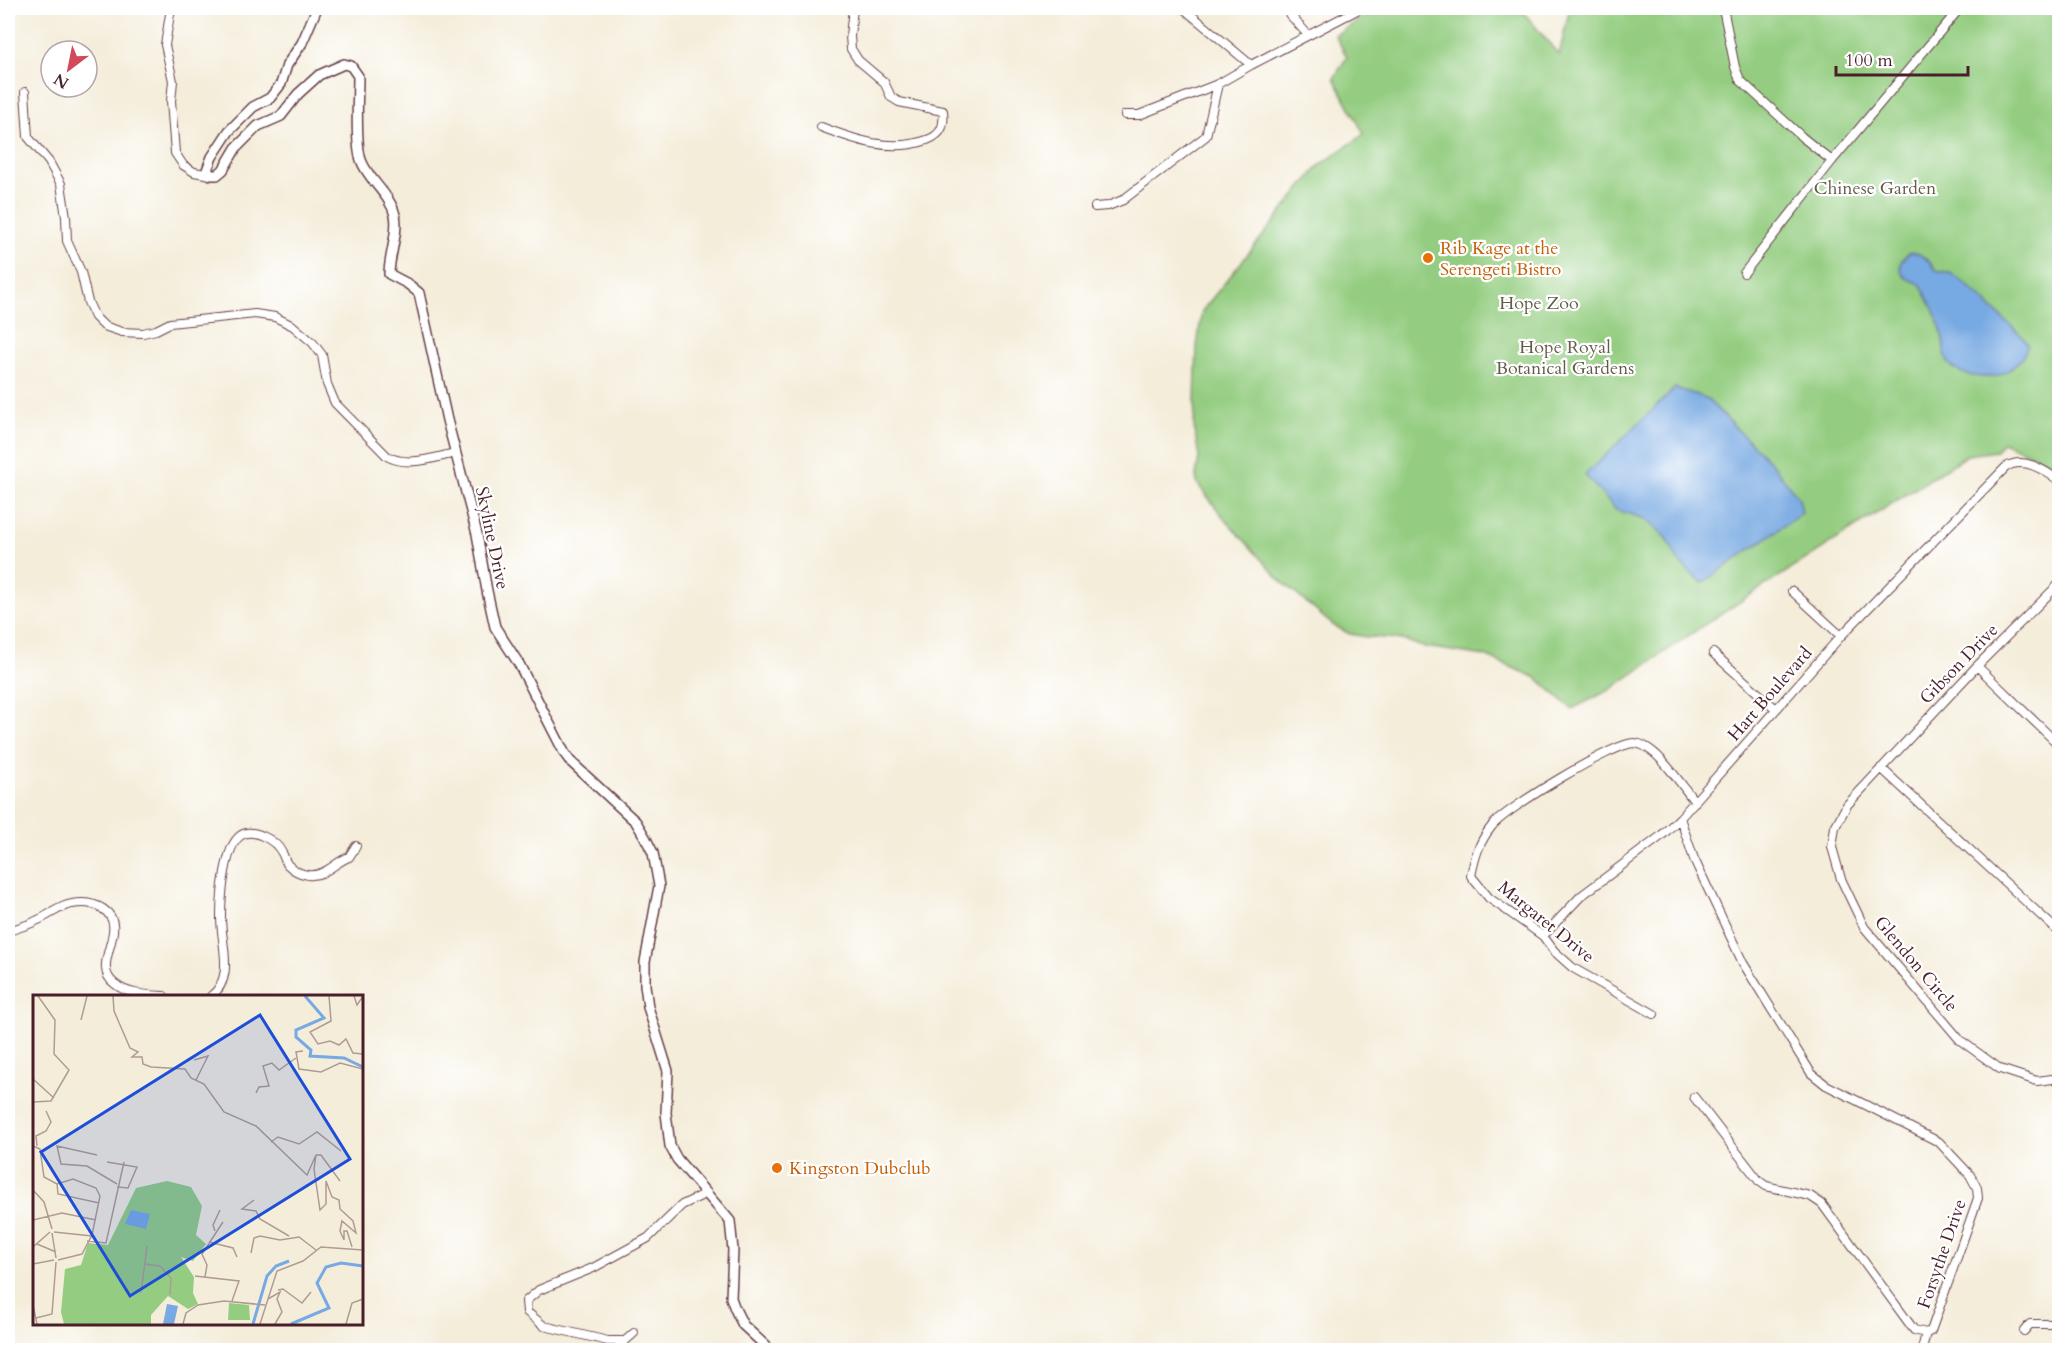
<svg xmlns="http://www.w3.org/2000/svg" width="2067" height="1358" font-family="Cardo,serif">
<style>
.green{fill:#94cd81;stroke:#6f7656;stroke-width:1.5}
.water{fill:#77a9e2;stroke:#606486;stroke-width:1.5}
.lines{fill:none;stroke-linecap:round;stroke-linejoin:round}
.minor-casing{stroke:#643e45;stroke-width:10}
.tertiary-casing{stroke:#643e45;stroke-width:12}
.minor{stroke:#fff;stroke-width:8}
.tertiary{stroke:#fff;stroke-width:9}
.food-dot{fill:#e8710a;stroke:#fff;stroke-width:2}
.labels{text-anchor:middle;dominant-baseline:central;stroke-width:4.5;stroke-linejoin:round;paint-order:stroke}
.park-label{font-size:18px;fill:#645c49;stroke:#fff}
.food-label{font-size:18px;fill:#c56008;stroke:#fff;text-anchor:start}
.street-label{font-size:18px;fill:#4a1f2b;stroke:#fff}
.inset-river{fill:none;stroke:#77a9e2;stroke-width:3}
.inset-road{fill:none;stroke:#b09b94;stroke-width:1.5}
.view{fill:#1d4ed8;fill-opacity:0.15;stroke:#1d4ed8;stroke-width:3}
.inset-edge{fill:none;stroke:#4a1f2b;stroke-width:3}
</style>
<rect width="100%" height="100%" fill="#fff"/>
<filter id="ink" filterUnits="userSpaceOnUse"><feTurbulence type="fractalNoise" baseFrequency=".0167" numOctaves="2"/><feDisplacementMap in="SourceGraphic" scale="12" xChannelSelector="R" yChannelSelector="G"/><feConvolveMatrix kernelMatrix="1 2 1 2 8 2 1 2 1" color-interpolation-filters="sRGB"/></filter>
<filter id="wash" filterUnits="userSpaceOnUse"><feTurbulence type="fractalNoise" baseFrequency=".008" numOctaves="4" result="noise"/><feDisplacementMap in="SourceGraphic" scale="24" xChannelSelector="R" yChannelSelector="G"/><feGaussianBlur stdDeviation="1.35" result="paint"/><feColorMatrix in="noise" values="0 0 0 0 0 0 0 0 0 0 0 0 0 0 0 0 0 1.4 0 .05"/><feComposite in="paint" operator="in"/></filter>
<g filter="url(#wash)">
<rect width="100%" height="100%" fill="#f4edda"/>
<path class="green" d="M1379,8H1520L1559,55L1570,8H2059V467L2003,442L1996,451L1967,455L1710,621L1609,690L1572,709L1537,678L1485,656L1420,646L1407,641L1390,638L1367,637L1350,634L1333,625L1282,582L1224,518L1197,483L1196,475L1199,457L1194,427L1197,347L1202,311L1319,166L1364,134L1334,78L1347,57L1335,35Z"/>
<path class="water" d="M1911,252C1924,254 1928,260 1936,270L1950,273L1966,284L2023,337L2028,345C2023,360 2012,371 1996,376C1989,378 1980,377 1973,376C1936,368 1949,351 1939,323C1934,310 1927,297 1921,285C1916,281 1910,281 1906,278C1896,269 1901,257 1911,252Z
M1675,388L1706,398L1771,463L1799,498L1802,513L1702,583L1679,562L1666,537L1646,519L1616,510L1585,475Z"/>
</g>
<g filter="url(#ink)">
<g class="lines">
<g class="minor-casing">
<path id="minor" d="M171,8L165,45L173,81L171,101L175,153L183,165L194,172L211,175
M1183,8L1251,65
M1284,8L1308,35
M1723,8L1735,67L1740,80L1802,137L1832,161
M25,92L28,137L49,162L61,184L66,217L67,241L81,272L88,302L95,317L104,326L122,332L143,333L156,330L170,323L255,314L275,317L293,326L313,343L322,355L327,384L335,403L387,456C407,468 435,457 456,453
M1125,115H1139L1218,84L1251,65L1361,8
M821,127C855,140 891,153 927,140C941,135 945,126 943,111L899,102L891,97L884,82L858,60L851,49L850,36L853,8
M1095,207L1108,206L1123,200L1206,136L1218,84
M1744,273L1832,161L1960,8
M2060,583L1977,666L1847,805L1835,827L1832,847L1841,879L1864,927L1960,1040L2000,1069L2037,1081L2060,1078
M1792,591L1841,636
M1713,653L1776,709
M1977,666L2060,746
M1881,768L2060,933
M1680,818L1694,859L1743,963L1811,1073L1826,1085L1939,1142L1970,1175L1977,1188L1978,1198L1931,1331L1926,1333L1914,1330L1822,1204L1810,1196L1766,1186L1759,1181L1694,1097
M8,931C18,928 29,925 38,920C48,916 61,905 72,904C82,902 94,903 103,909C132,928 88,965 115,984C128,995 148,995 164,996
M1543,936L1581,896L1661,836L1680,818L1841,636L2006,467C2024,456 2044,470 2060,481
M211,996C236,978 220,941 221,915C221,896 225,847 240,836C252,827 276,840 282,853C285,857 284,861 288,865C293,870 301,874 308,875C325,877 335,862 349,857L356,846
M1654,1014L1573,968L1554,951L1543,936L1489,898L1471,876C1475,856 1479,842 1492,826C1505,809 1614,743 1634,743C1656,744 1682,786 1695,802
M2024,1331L2030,1324H2060
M634,1333L625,1341H608L544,1326L527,1312L526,1301L539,1290L593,1268L648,1238L682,1205L707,1193
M1922,1350L1926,1333"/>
</g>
<g class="tertiary-casing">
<path id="tertiary" d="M317,8L302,43L287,65L281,84L270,98L253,107L229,131L212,157L207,170L211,175H217L223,170L236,148L258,126L281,116L298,94L319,75L344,64L351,66L358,76C358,96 355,143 361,160C368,180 390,194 395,215C399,231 389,256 389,274L408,284L419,293L447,420L477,534L487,591L495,627L519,664L565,754L570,761L636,822L645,837L653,853L659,886L645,962V985L648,1007L668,1071L666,1113L670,1146L677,1159L730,1221L733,1250L731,1298L735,1309L743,1325L770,1350"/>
</g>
<use href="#minor" class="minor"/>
<use href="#tertiary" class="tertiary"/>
</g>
</g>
<g class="food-dot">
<circle cx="1428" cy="258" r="6"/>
<circle cx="777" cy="1168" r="6"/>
</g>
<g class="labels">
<g class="park-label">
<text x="1875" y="188">Chinese Garden</text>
<text x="1539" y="303">Hope Zoo</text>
<text x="1565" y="347">Hope Royal<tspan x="1565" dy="21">Botanical Gardens</tspan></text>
</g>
<g class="food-label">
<text x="1440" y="248">Rib Kage at the<tspan x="1440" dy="21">Serengeti Bistro</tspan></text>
<text x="789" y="1168">Kingston Dubclub</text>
</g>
<g class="street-label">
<text transform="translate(492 538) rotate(78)">Skyline Drive</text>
<text transform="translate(1959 664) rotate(-46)">Gibson Drive</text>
<text transform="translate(1770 694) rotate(-49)">Hart Boulevard</text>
<text transform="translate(1546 922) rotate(39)">Margaret Drive</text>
<text transform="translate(1916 964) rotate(50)">Glendon Circle</text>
<text transform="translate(1942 1254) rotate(-71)">Forsythe Drive</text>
</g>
</g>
<g transform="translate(33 995)">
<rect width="330" height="330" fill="#f4edda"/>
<path d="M134,186L158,192L169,211L163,240L173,249L160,266L148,262L161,282L160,298L165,309L155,314L135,301L118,320V329H31L28,317L32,274L48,270L55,248L75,250L103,193ZM196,308L216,310L217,325H195Z" fill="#94cd81"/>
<path d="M98,215L117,219L113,234L92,229ZM134,309L145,311L141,329H130Z" fill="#77a9e2"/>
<path class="inset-river" d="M272,1L291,23L263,35V42L278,55L277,61L311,63L330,72M220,329L234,281L243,271L256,266M258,329L296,313L284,288L293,272L308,268L330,271"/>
<path class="inset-road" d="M80,1L81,16L97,53L105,57L99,62H109L110,69L118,72L152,74L158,83L171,89L191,117L223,131L274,180L283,160L281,174L287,215L293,209V186L299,202L306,205L307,214L320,226L323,238L309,226L307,236L311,245V236H314L319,252M296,1L298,26L277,37L285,49L297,46L306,50L313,44L320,58L330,59M321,1L324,10L330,1M48,25L54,1M270,56L263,57L266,74L288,77L307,68L330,74M161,65L175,61L163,85M0,84L21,103M223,98L226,92L236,91L230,71L239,68L246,75L263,63M0,107L18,106L36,75L21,59L22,25L5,1M238,147L245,142L266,149L284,137L308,156M0,151L7,154L11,182L24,189M4,151L3,141L13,136L18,127L13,116M64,160L24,151L28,169L54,171L84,189M283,160H288L307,186M74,167L104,172L95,193L84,192M24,189L40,184L63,193L67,201L59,240L49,259L25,265M24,189L25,199L66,208M0,195L11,207L19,234M221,205L209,214L223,216L227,224L256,241M0,225L29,218L63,225M182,236L180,230L187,215M21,237L59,241M19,238L23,263M54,246L73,248L91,167M176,247L200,253L204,262M4,249L23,257M0,252L17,237M218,258L221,243L227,241L247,245L266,242L283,255M0,269L21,265M112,269L127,271L138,283L137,300M162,281L206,286L199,306M172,282L174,270L169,259L190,227M245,295L250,294L269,308L278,297M108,298L114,251M235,304L247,297L244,304L249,317L242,329M0,310L4,329M3,323L19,319L23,267M150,329L153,318L165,310L191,306L232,310M227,329L244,276L270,266L288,252L330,255M313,329L319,308L330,304"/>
<path class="view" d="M227,20L317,164L97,301L8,157Z"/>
<rect width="330" height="330" class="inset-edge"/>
</g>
<rect width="2067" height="1358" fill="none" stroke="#fff" stroke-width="30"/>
<g transform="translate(69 69) rotate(212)"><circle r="28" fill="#ffffff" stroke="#b7a5aa" stroke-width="1.5"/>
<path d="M0-4.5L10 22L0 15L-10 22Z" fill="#d1495b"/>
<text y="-9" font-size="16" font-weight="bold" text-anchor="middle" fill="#4a1f2b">N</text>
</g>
<path d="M1836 66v9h132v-9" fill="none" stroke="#4a1f2b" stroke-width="3"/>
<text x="1845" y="66" font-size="18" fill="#4a1f2b" stroke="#ffffff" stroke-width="4.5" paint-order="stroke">100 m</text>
</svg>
